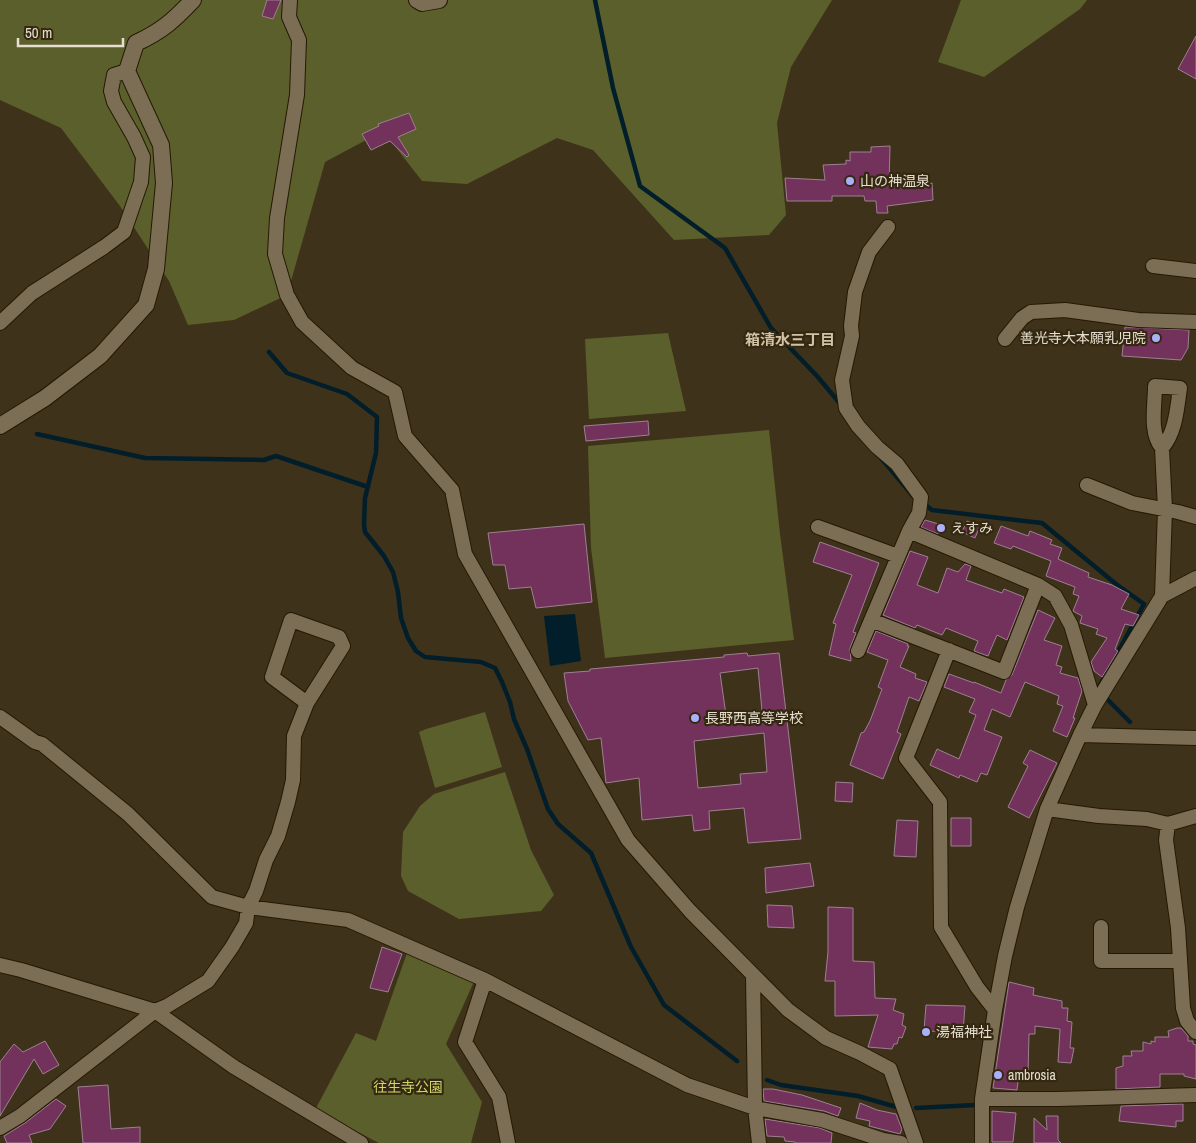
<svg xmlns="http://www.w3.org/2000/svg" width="1196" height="1143" font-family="'Archivo Narrow','Noto Sans JP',sans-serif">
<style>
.green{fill:#5b5f2c}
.water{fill:#011e2a}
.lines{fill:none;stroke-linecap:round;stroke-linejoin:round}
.stream{stroke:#011e2a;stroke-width:4.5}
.building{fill:#72325c;stroke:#9d8091;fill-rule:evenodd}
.minor-casing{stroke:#251903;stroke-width:16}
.tertiary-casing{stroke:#251903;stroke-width:18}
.minor{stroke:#7c6e54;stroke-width:14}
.tertiary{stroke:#7c6e54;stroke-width:16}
.poi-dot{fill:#abaffb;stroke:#342810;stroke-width:2}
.labels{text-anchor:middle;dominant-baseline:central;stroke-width:4.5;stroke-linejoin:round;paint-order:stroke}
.poi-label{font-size:14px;fill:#e6ded0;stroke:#342810;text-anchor:start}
.park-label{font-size:14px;fill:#ced769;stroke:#342810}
.neighbourhood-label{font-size:15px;font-weight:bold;fill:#d1c2a6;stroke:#342810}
</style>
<rect width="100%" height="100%" fill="#3f321a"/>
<path class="green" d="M0,0H832L791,67L777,123L786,215L769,235L674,240L593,150L557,138L467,184L422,181L383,131L325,162L287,295L234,320L188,325L169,281L120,206L61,128L0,100Z
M961,0H1087L1080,9L984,77L938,62Z
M668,333L686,411L589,419L585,339Z
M769,430L780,534L794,640L605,658L591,548L588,446Z
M485,712L502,767L435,788L419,732L426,729Z
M505,772L531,850L554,895L541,911L459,919L408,891L401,876L403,832L420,806L434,794Z
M407,953L476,977L446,1044L482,1102L471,1143H379L315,1110L356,1033L376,1041Z"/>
<path class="water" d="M575,614L581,661L550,666L544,616Z"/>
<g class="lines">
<path class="stream" d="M595,0L613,88L640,186L725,248L771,328L817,376L842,406
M269,352L287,373L347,394L377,417L376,453L365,498L364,524L365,532L384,556L393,572L398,592L401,618L408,638L416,651L425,657L481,662L495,668L502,682L510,702L514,719L527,749L548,809L558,824L591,853L631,947L664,1005L737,1061
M37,434L145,458L264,460L276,456L368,487
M881,458L913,496
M923,503L932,510L1042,523L1116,584L1144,604L1098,689
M1103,695L1130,722
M767,1080L781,1085L858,1096L900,1108
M916,1108L975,1105"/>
</g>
<path class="building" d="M267,0H281L273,19L262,16Z
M1196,36V79L1178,69Z
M409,113L416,129L398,137L409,155L407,157L390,141L371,150L362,134L379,126L378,124Z
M890,146L889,186L932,183L933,200L887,206L888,213H877L876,201H865L864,196H832V201H787L785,178L825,180L823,165L846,164V160L850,161V152H871V147Z
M1125,327L1189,330L1188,348L1181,360L1122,356Z
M648,421L649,435L586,441L584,426Z
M925,520L942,525L938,534L921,527Z
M967,521L980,526L975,538L962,532Z
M584,524L592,602L536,608L531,587L509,589L505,565H493L488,533Z
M1001,526L1028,536L1030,531L1052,540L1050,544L1062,548L1058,559L1089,573L1088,577L1112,585L1129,594L1121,609L1139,615L1133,626L1125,624L1115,649L1118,651L1102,677L1094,671L1091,662L1107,638L1096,634L1098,629L1080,623L1082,616L1073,611L1079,596L1073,594L1075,587L1046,576L1051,561L1013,546L1011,549L994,543Z
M820,542L879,563L853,632L856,633L850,648L851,661L829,655L836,624L833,623L852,575L813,562Z
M910,551L928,557L917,585L938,593L947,568L958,572L965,564L971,566L966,580L1002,593L1004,589L1024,597L1007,640L997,635L988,656L974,651L978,641L946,628L942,635L917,625L915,628L883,615Z
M1038,610L1055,618L1044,640L1062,646L1056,665L1062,667L1060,673L1078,678L1082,691L1073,718H1075L1067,737L1053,731L1063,706L1057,704L1059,696L1025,682L1010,717L992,709L984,730L1002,737L987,775L981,773L977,782L960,775L959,778L930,765L937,749L959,759L976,715L969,712L975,699L944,687L949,674L974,683V682L1001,693L1006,680L1012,675Z
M876,631L908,644L907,646H909L900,667L916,674L915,678L927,682L919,701L909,697L897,732L901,734L883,779L850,765L861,733L864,732L870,721L882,689L878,687L888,660L867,652Z
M747,653L748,656L779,653L801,839L748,843L744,808L709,811L710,829L694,831L692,815L642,820L639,778L606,783L601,738L588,740L568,701L564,673L590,671V669L724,657V655ZM758,668L762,711L726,715L720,673ZM764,733L767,772L740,774L741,784L698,788L694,741Z
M1030,750L1057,763L1029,818L1008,807L1028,766L1023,763Z
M836,782L853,783L852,802L835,801Z
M951,818H971V846H951Z
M897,820L918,821L916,857L894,856Z
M810,863L814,886L766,893L765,868Z
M767,905L792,906L794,928L768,927Z
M828,907L853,908V961L874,962L875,998L896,999L893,1010L904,1014L902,1025L906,1027L902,1038L899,1037L897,1044H894L892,1049L868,1047L878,1015L835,1016V981H825L828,952Z
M382,947L402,954L388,992L370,988Z
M1009,982L1034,988L1033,995L1062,1001V1008H1068L1067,1021L1072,1022L1070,1048H1074L1071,1063L1058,1062L1060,1029L1035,1026V1034H1029L1028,1074H1019L1017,1090L993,1088Z
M926,1005L965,1006L963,1032L924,1031Z
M1177,1028H1181L1188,1036V1041H1193V1044L1196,1045V1079L1184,1076V1074H1160V1087L1116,1089V1068L1123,1066V1056H1132L1131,1051H1143V1042L1151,1044V1041L1155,1042V1037H1169L1168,1031Z
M45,1041L59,1065L43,1074L34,1059L0,1116V1062L14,1044L23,1052Z
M108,1085L111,1129L140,1127V1143H83L78,1087Z
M763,1089H773L802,1095L841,1108L838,1116L824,1111L764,1101Z
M56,1099L66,1106L50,1129L29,1135L32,1143H7L4,1136L25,1123Z
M860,1103L877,1110L896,1114L902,1129L900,1134L869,1126L870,1121L856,1118Z
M1183,1104V1121H1176V1127L1119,1121L1121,1106Z
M992,1111L1016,1113L1013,1142H992Z
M1046,1116H1058V1140L1061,1143H1034V1118L1047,1130Z
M765,1119L820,1128L832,1133L831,1143H795V1142L785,1141L784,1137L767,1136Z"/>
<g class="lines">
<g class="minor-casing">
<path id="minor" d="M290,0L289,17L299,40L297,95L277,218L275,254L287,295L302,322L352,368L395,392L405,436L452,490L465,554L628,840L690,911L788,1010L826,1038L860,1053L890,1069L916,1143
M888,227L869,252L855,292L851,326L852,336L842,380L846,408L858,426L877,447L897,464L921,497L919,513L909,531L1038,585L1055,596L1071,625L1095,705
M1153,266L1196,271
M0,323L32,293L104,247L124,232L141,182L143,157L134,137L114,102L111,91L114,75L127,71
M1005,339L1022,318L1031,312L1065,310L1138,320L1196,322
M1087,485L1132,503L1178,512L1196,517
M818,527L898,556
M1162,596L1165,509L1162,448C1149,433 1155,405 1155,386L1180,388C1177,408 1176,432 1162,448
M871,620L1004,672L1038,585
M949,650L906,758L940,802L941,927L977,987L995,1010
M858,651L909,531
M0,717L35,742L42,744L128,814L212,897L248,907L348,920L485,980L687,1085L755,1108L822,1120L883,1140L901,1143
M1080,735L1095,705L1162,596L1196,578
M1047,809L1099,816L1147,819L1168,824L1196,816
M1168,824L1166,840L1178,928L1183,1008L1187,1021L1196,1032
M1101,927V961H1180
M0,965L21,970L155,1011L234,1067L361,1143
M753,975L755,1108L759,1143
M485,980L465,1042L499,1097L508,1143
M982,1099H1058L1196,1095
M0,1128L20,1116L155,1011L167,1006L208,981L232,947L246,923L248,907L256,891L266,860L278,836L288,802L293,780L294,736L307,703L343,646L339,637L291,620L272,677L307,703
M982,1143V1099L995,1010L1005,956L1017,907L1047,809L1080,735L1196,738"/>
</g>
<g class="tertiary-casing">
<path id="tertiary" d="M417,0L422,3L439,0
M0,426L45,398L100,356L146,305L156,269L164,183L161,145L127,71L136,43C162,31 173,21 193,0"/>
</g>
<use href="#minor" class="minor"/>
<use href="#tertiary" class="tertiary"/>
</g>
<g class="poi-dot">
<circle cx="850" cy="181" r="5"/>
<circle cx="1156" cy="338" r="5"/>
<circle cx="941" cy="528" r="5"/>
<circle cx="695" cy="718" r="5"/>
<circle cx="926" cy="1032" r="5"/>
<circle cx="998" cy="1075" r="5"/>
</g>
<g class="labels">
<g class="poi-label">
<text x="860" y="181">山の神温泉</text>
<text x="1146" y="338" text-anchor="end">善光寺大本願乳児院</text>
<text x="951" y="528">えすみ</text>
<text x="705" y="718">長野西高等学校</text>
<text x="936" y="1032">湯福神社</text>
<text x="1008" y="1075">ambrosia</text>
</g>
<g class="park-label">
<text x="408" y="1087">往生寺公園</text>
</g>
<g class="neighbourhood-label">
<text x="790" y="339">箱清水三丁目</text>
</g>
</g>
<path d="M18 38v8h105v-8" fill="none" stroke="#e6ded0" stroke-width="2.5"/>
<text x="25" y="38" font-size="15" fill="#e6ded0" stroke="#342810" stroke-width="4" paint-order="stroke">50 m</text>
</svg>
